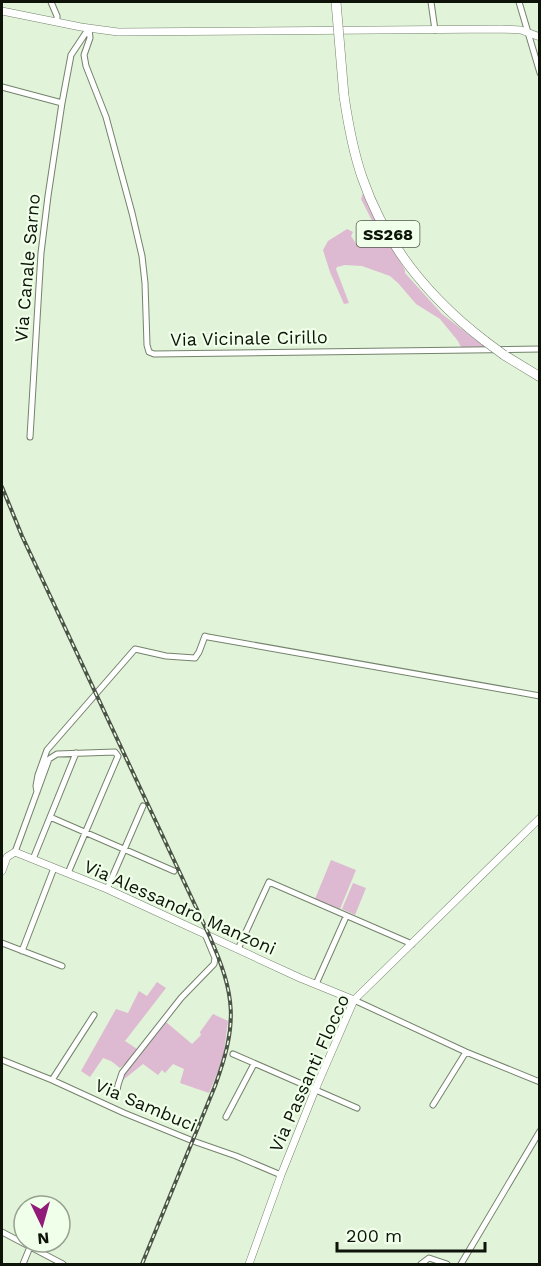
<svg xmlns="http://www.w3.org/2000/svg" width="541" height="1266" font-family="'Work Sans',sans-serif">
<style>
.green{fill:#deb9d2}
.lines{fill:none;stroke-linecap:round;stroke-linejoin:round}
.street-casing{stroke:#74836c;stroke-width:7}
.secondary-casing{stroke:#74836c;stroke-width:8}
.highway-casing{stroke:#74836c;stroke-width:10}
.street{stroke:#fff;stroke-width:5}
.secondary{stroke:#fff;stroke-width:7}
.highway{stroke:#fff;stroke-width:9}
.rail-casing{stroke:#4b5446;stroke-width:4}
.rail{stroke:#f0ffe9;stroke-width:1.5;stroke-dasharray:4.5;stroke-linecap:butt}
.highway-bridge-casing{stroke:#74836c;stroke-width:10;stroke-linecap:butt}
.highway-bridge{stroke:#fff;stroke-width:9}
.labels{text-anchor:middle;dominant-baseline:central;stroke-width:4.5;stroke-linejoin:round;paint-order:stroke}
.shield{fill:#f0ffe9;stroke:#525a4d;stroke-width:1.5}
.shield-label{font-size:16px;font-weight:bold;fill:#0e130a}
.street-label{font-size:18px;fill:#0e130a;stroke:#f0ffe9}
</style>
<rect width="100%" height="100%" fill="#e1f3d8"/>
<path class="green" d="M363,193L374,217L405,270V273L442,314L484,346V347H461L458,341L440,319L416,304L398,283L390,276L362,266L345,265L337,267L336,269L349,303L344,304L330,272L323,250L328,241L347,229L353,232L351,236L357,245L364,241V234L366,232C373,233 376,240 383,242L361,199Z
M331,860L356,870L340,909L315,899Z
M353,883L366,888L355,915L342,909Z
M157,982L166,988L125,1041L140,1051L166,1022L192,1044L201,1035L200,1032L213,1014L228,1021L223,1059L209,1093L180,1083L184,1069L173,1064L165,1073L162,1070L158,1075L143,1064L123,1080L120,1078L129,1067L126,1063L120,1068L111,1061L103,1058L90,1077L81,1071L116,1009L128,1013L139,991L147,996Z"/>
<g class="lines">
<g class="street-casing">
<path id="street" d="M51,2L57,16V22
M431,2L435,30
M519,2L540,73
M89,28L90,38L84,55L86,66L106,117L132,213L142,256L145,283L147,345L149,352L154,354L540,349
M2,87L62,103L71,55L89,28
M30,437L41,253L48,196L62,103
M37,792L36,786L38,775L47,750L135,649L166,656L195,658L199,652L205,636L208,637L540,696
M50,817L174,871
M15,852L49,759L57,754L115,752L118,756L68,873
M33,859L76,753
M107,889L143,806
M2,943L62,966
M238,949L269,882L412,944
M22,951L54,868
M316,984L345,919
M354,1000L466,1052L540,1082
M233,1054L357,1108
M2,1060L52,1080L124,1113L193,1141L236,1156L281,1175
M52,1080L94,1015
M116,1096L118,1085L122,1073L181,998L214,964L215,958L205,934
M433,1105L466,1052
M226,1117L254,1064
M2,1232L63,1264
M23,1264L30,1247
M421,1264L429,1258L447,1264
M461,1264L540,1131"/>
</g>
<g class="secondary-casing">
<path id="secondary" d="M2,11L81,27L118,32L501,29L521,30L540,37
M2,871L7,857L15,852L107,889L300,978L354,1000
M249,1264L281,1175L315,1090L354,1000L540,818"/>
</g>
<g class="highway-casing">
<path id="highway" d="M344,96C348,123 353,151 362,177C385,245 429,298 485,341
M504,355L540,377"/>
</g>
<use href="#street" class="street"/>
<use href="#secondary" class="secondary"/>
<use href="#highway" class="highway"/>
<g class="rail-casing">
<path id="rail" d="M2,487L22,536L209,935C236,996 238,1023 215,1086L142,1264"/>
</g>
<use href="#rail" class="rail"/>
<g class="highway-bridge-casing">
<path id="highway-bridge" d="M336,2L344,96
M485,341L504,355"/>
</g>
<use href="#highway-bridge" class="highway-bridge"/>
</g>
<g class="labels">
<rect class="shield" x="356.5" y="221" width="63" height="26" rx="4.5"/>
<g class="shield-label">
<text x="388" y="234">SS268</text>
</g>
<g class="street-label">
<text transform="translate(27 268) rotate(-85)">Via Canale Sarno</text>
<text transform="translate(249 338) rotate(-1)">Via Vicinale Cirillo</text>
<text transform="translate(180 907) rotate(24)">Via Alessandro Manzoni</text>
<text transform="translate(309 1073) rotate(-66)">Via Passanti Flocco</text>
<text transform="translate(146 1105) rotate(23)">Via Sambuci</text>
</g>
</g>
<rect width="541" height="1266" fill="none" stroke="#0e130a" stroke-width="6"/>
<g transform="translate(42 1224) rotate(175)"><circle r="28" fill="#f0ffe9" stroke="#96a190" stroke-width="1.5"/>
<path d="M0-4.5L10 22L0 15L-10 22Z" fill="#921b79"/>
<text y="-9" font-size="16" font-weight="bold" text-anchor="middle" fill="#0e130a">N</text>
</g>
<path d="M337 1242v9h148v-9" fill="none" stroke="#0e130a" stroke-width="3"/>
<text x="346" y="1242" font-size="18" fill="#0e130a" stroke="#f0ffe9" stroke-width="4.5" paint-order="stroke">200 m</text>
</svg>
